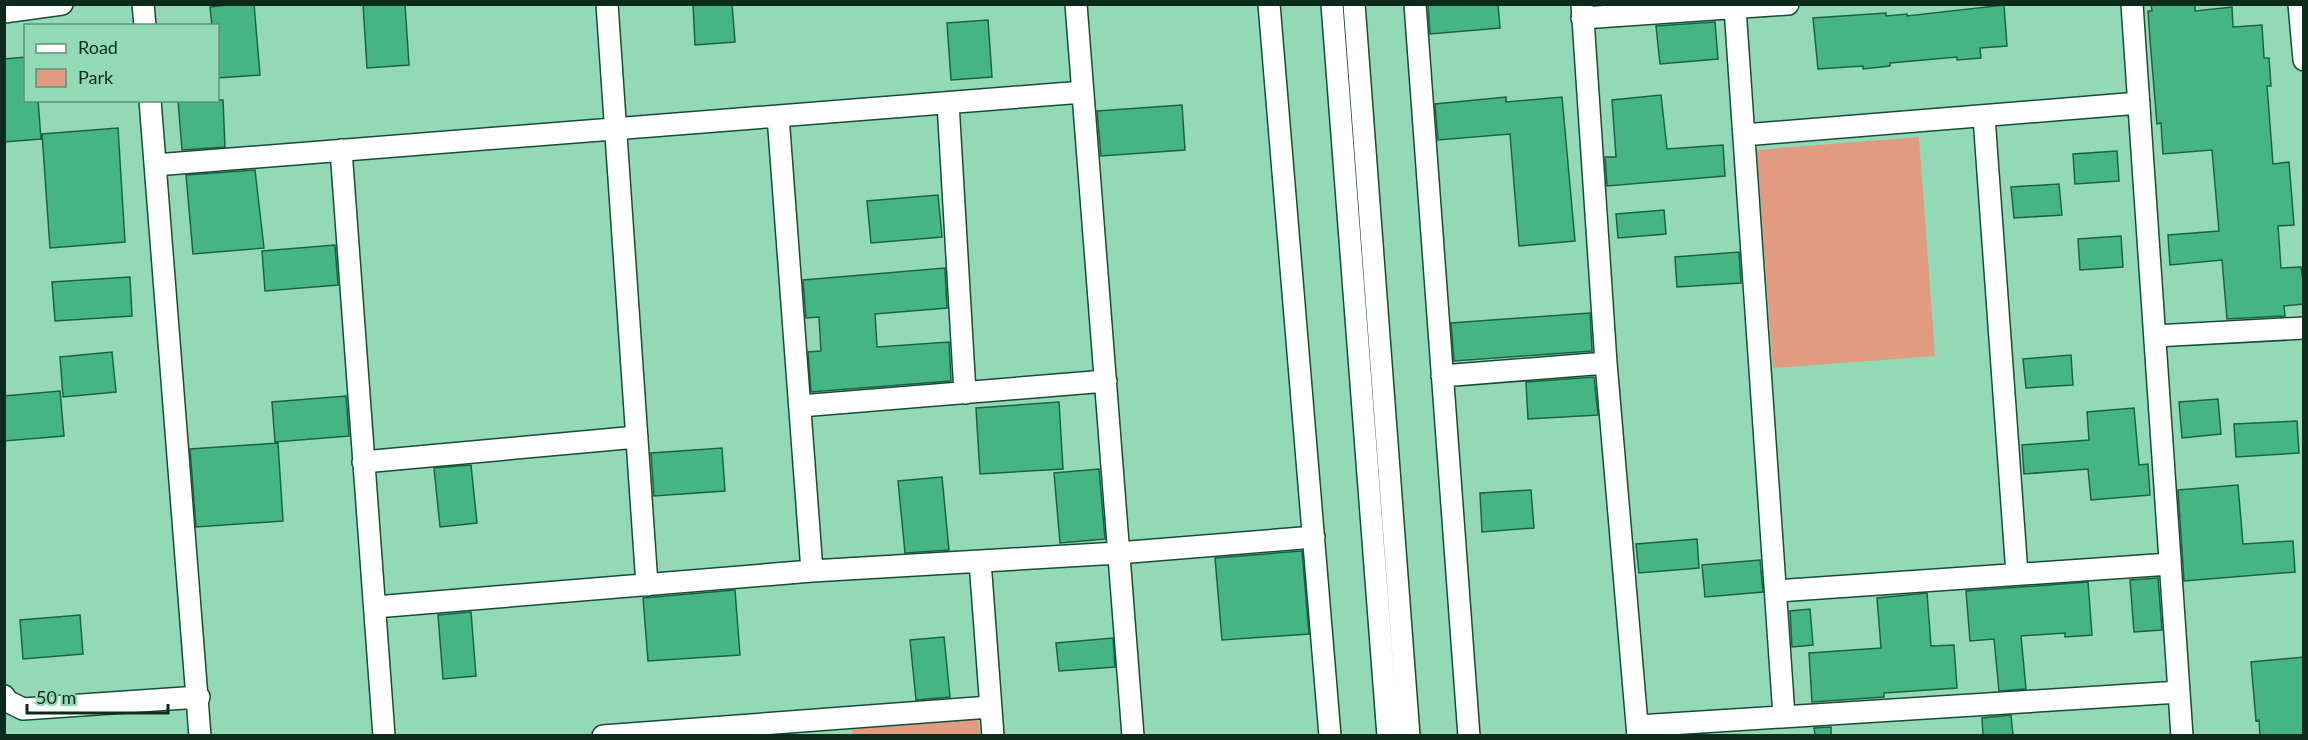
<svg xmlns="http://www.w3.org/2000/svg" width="2308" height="740" font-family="Lato,sans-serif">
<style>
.green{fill:#e09b81}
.building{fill:#46b584;stroke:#1b6345;stroke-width:1.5}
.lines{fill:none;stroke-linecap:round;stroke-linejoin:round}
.minor-casing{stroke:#174d36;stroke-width:24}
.minor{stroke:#fff;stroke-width:21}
</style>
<rect width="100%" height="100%" fill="#93d9b5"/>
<path class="green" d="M1919,137L1935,356L1773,368L1757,150Z
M978,719L980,735H853L852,729Z"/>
<path class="building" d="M235,4H254L260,75L218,78V26H212L210,7Z
M363,4H405L409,65L367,68Z
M693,4H732L735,42L695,45Z
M1428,4H1498L1500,28L1430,34Z
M2151,4H2195V11L2232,7L2233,27L2262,25L2264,58H2269L2271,86H2267L2273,164L2289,162L2294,225L2278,226L2281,268L2301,267L2304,288V304L2284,306L2285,316L2227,319L2222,260L2170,265L2168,235L2219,231L2212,150L2163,154L2161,123L2157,124L2150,40L2148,11H2152Z
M2004,5L2007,46L1980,48L1981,58L1957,60V57L1890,63V66L1863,69V66L1818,69L1813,18L1886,13V16L1907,14V16Z
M988,20L992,77L951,80L947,23Z
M1715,22L1718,59L1660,64L1656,26Z
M26,57V100H38L41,139L4,142V59Z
M1661,95L1667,149L1723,145L1725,176L1607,186L1605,157H1616L1612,100Z
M1506,97V102L1562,97L1575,241L1519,246L1510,134L1438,140L1435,104Z
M178,100H223L225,147L182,150Z
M1182,105L1185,150L1101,156L1097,111Z
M118,128L125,242L50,248L42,134Z
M2117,151L2119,181L2075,184L2073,154Z
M255,170L264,248L193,254L186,175Z
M2059,184L2062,215L2014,218L2011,187Z
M938,195L942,237L871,243L867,201Z
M1664,210L1666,234L1618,238L1616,214Z
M2121,236L2123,267L2080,270L2078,239Z
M335,245L338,285L265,291L262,251Z
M1739,252L1741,283L1677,287L1675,257Z
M945,268L947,308L875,314L877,347L949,342L951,381L811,392L808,352L821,351L819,317L806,318L803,280Z
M130,277L132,316L55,321L52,282Z
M1590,313L1592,351L1454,361L1451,323Z
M112,352L116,392L63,397L60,357Z
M2071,355L2073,385L2026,388L2023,359Z
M1594,377L1598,415L1528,419L1526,382Z
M60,391L64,436L4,441V396Z
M346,396L349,436L275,442L272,402Z
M2218,399L2221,434L2182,438L2179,402Z
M1059,402L1063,469L980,474L976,408Z
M2134,408L2139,465L2148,464L2150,495L2091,500L2088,469L2024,474L2022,445L2089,440L2087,412Z
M2297,421L2299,453L2236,457L2234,424Z
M278,443L283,521L196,527L190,449Z
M722,448L725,491L654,496L651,453Z
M471,465L477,523L440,527L434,468Z
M1099,469L1105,539L1060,543L1054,473Z
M942,477L949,550L905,553L898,481Z
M2238,485L2243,544L2293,541L2295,572L2184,581L2178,490Z
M1531,490L1534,528L1482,532L1480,493Z
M1697,539L1699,568L1639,573L1636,544Z
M1302,551L1309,634L1222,640L1215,558Z
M1760,560L1763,592L1705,597L1702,565Z
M2158,578L2162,630L2134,632L2130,580Z
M2088,582L2092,635L2065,637V633L2021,636L2026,689L1999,691L1994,639L1970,641L1966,591Z
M735,590L740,655L648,661L643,598Z
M1927,593L1931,646L1954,645L1957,688L1884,693V697L1812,702L1809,653L1881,648L1877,598Z
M1810,609L1813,645L1792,647L1790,611Z
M471,612L476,676L443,679L438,615Z
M80,615L83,654L23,659L20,620Z
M944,637L950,697L916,700L910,640Z
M1113,638L1115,667L1059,671L1056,643Z
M2304,657V735H2260L2259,720L2256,721L2251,662Z
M2011,715L2013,735H1983L1982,718Z
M1831,727V735H1815L1814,728Z"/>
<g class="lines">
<g class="minor-casing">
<path id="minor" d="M143,4L145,26
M607,4L647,585
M1076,4L1133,736
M1269,4L1330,736
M1332,4L1388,736
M1354,4L1409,736
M1415,4L1469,736
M1582,4L1606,363L1638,736
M2132,4L2182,736
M2299,4L2304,60
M1735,8L1784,716
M4,12L62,4
M1582,18L1788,4
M150,100L200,736
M948,103L965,393
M778,116L812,571
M1984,117L2017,574
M1744,135L2139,103
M341,150L384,736
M155,165L1083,92
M2155,336L2304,328
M1442,376L1606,363
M800,406L1106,381
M363,462L637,437
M980,561L993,736
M1776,591L2170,564
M375,607L812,571L1118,553L1314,537
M4,696L7,701L23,709L199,697
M1638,726L2179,692
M603,736L990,707"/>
</g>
<use href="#minor" class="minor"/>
</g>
<rect width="2308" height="740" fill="none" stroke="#0d2b1d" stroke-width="12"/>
<rect x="24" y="24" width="195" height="78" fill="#93d9b5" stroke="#5d9378" stroke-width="1.5"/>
<rect x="36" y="44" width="30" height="9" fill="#ffffff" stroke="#5d9378" stroke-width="1.5"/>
<text x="78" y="54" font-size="18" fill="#0d2b1d">Road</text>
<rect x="36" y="69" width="30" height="18" fill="#e09b81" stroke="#5d9378" stroke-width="1.5"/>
<text x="78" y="84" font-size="18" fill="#0d2b1d">Park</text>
<path d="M27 704v9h141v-9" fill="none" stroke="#0d2b1d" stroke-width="3"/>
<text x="36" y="704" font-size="18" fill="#0d2b1d" stroke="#93d9b5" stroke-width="4.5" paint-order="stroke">50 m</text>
</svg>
